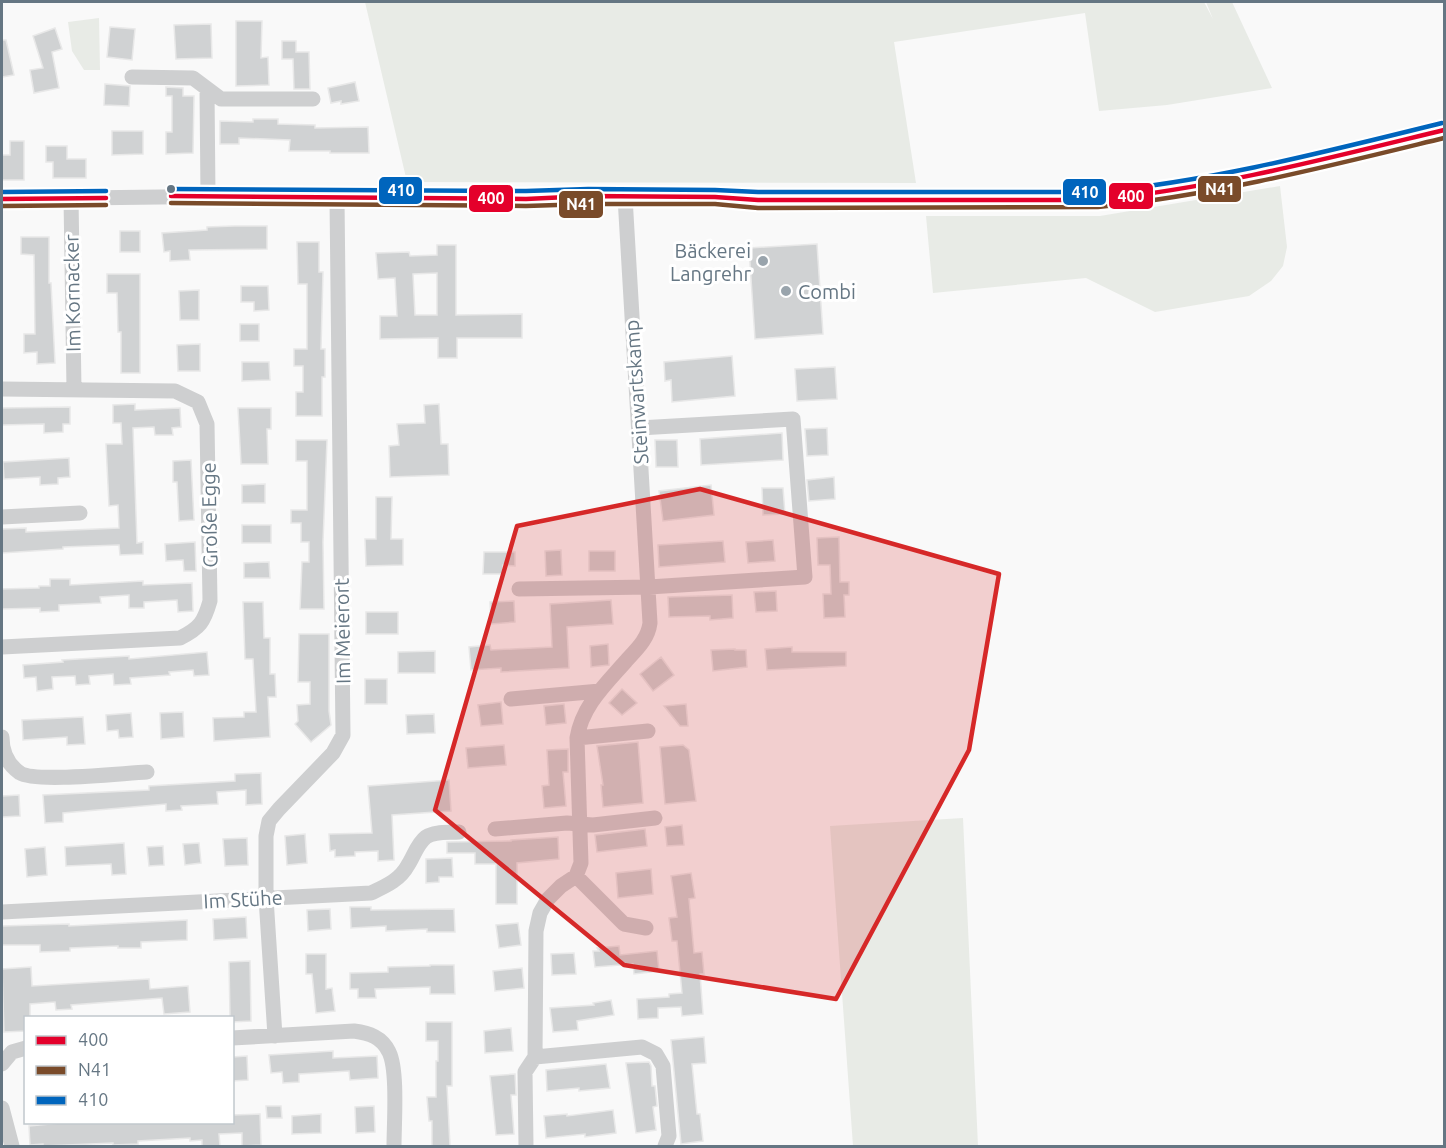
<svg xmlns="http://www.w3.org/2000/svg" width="1446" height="1148" font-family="Ubuntu,sans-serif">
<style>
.green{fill:#e8ebe6}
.building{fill:#d0d2d3;stroke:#e8e8e8;stroke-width:1.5;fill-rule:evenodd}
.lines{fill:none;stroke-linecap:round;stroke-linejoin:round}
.minor{stroke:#cecfd0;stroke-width:15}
.bus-1-casing{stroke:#fff;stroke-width:9}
.bus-2-casing{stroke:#fff;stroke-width:9}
.bus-3-casing{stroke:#fff;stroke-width:9}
.bus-1{stroke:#e4002b;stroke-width:4.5}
.bus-2{stroke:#7a4b2a;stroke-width:4.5}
.bus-3{stroke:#0065bd;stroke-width:4.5}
.marked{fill:#d62828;fill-opacity:0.2;stroke:#d62828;stroke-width:4.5;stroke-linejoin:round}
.bus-dot{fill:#657683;stroke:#fff;stroke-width:2}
.poi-dot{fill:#99a4ac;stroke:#fff;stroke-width:2}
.labels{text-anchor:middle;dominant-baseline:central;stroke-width:6;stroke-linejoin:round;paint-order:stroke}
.poi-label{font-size:20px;fill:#657683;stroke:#fff;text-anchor:end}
.street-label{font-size:20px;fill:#657683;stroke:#fff}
.line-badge{stroke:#fff;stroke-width:2}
.badge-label{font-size:16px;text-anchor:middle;font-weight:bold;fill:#fff}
</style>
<rect width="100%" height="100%" fill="#f9f9f9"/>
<path class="green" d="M365,2H1204L1213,19L1206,2H1232L1272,88L1167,105L1099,111L1085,13L894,42L916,183L407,182Z
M99,18L100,70H84L72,51L68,22Z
M1280,186L1287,247L1283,266L1271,281L1249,296L1155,312L1086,278L933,293L926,216H1100Z
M963,818L978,1146H853L830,826Z"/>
<path class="building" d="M236,21H262L261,58L268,57L269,85L236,86Z
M211,24L212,58L176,59L174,25Z
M110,27L135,29L132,60L107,57Z
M55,28L62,49L52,52L59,88L34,93L30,70L43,68L33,36Z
M2,40H6L14,75L2,77Z
M282,41H296V52H309L310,89H294L293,59H282Z
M355,82L359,101L341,104V101L331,103L328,88Z
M105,84L130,86L129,106L104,105Z
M166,87L183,88V96H194L193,153L166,154V132H172V96H166Z
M253,119H278V124L315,125V128L368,127L369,153H330V151H289L290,140L239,138V144H220V121L253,122Z
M112,131H143V154L112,155Z
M10,141H24V180H2V155H10Z
M46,146H67V159H86V178H53V162H46Z
M234,226H267V249L189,250L190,260L170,261V251L164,252L162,233L207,230V227Z
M120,231H140V252H120Z
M21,237H49V283H51L55,363L37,364V352L24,353V334H35L34,255L21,254Z
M297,242H319V272H323L321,349H325V377H322V416H296V392H303V366H294V349H307V284H298Z
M817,244L823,334L755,339L749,248Z
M437,245H456V315L522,314V338H457V358H438V338L380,339V316H397L395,278L378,279L376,253L409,252L410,256L437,255ZM437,273V315H415L413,274Z
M107,274H140V373H121V332H118L117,293H107Z
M241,286H268L269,310L254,311V302H241Z
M199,290V320H180L179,291Z
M240,324H259V341H240Z
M200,344V371H178L177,345Z
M732,356L735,396L672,402L671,380L665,381L664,362Z
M242,362H269L270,380L242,381Z
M835,367L837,399L797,401L795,369Z
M135,404V410L180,408L181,427L172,428L173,435H155L154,427L133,428L137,543L143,542V554L120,555L119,545L63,547V549L2,553V529L26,528V532L119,528L118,505L109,506L106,444H122L121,423H113V405Z
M439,404L441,444H448L449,475L390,477L389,446L399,445L397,424L425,423L424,405Z
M70,407V424H63V432L44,433V424L2,425V408Z
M238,408H271V429H267L268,464H241Z
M827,428L828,455L807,456L805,429Z
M782,433L783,460L701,465L700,439Z
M296,440H327L323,542L324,609H300L302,562H309V542H301V523H291V510H307V461H296Z
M655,440H677L678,467H656Z
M69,458L70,477L58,478V484L40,485V477L4,479L3,462Z
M191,460L194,520L179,521L177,482H173V461Z
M834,477L835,499L809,501L807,480Z
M265,484V503H242V485Z
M711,485L714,515L663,521L659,491Z
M762,488H783L785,514L763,515Z
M376,497H392L391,539H403V565L366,566L365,539H376Z
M242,525H271V543H242Z
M839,537L840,582H849V595H844L845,617L824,618L823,594H831L830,565H818L817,538Z
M773,540L775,561L748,563L746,542Z
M723,541L725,562L659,567L658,545Z
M195,542L196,571H184L183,560L166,561L165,544Z
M561,550L562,575L546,576L545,551Z
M589,551H615V571H589Z
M484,552H515V566L503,565V574H483Z
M269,562L270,578H244V563Z
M50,579H70V585L143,581V585L192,583L193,611L178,612L177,600L144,602V608H129V595L100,597L101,603L59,605V611L40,612V608L2,609V589L39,588V586H50Z
M776,591L777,611L756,612L754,592Z
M732,595L733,618L710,620V616L669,617L668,597Z
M611,600L613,624L567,627L569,668L501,672V668L471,670L469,647L490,645L491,650L552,647L550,604Z
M514,601L515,622L491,624L490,602Z
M243,602H263L264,638H270V674H275L276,697H268L270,737L214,741L213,718L244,717V712H256L253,659H245Z
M366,612H398V634H366Z
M299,634H329V711L331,725L311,742L295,724L298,721L297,705L310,704V682H298Z
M608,644L609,665L591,667L590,646Z
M792,647V652H846V666L767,670L765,649Z
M735,649V650H746L747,667L713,671L711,650Z
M435,651V673H398V652Z
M207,652L209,675L194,676L193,670L169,672L170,675L130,678L131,684L114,685L113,674L89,676L90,684L76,685L75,676L52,677L53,689L37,691L36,677L24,678L23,665L63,662L62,660L129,656V659Z
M661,657L674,675L653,691L640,674Z
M365,679H387V704H365Z
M622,689L637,703L622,715L609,703Z
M501,702L503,724L481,726L478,705Z
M564,704L566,723L546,725L544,706Z
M686,704L688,726H680L664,706Z
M183,712L184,737L161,739L160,713Z
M131,713L133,737L119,738L118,730L107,731L106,715Z
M434,714L435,733L407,734L406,715Z
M83,717L85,744L67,745V737L23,740L22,720Z
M638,742L643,803L603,807L601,785H603L597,746Z
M504,745L506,765L468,768L466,748Z
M683,745L689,750L696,801L665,804L660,747Z
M568,749V772H563L566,806L544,808L542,786L549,785L547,750Z
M261,773L262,804L246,805V790L217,792L218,804L181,806L182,810L166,811V804L63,813V822L45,823L43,795L149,790V786L235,781V774Z
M449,780L451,811L392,815L394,860L378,861V851L355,852V856L335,857V850L330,851L329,834L372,833L368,786Z
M19,795L20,816L2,817V796Z
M682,825L684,845L667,846L665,827Z
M645,829L647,846L597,852L595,835Z
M305,834L307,863L287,865L285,836Z
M558,837L559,859L517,863V904H496V864H475V853H447V842L511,841V840Z
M247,838L248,865L225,866L223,839Z
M124,843L126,874L112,875L111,864L66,866L65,847Z
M199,843L201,863L185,865L183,844Z
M163,846L164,865L149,866L147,847Z
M45,847L47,875L27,877L25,849Z
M452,858L453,877H439V882L426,883V859Z
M651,869L653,894L618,898L616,873Z
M691,873L695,898L689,899L694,953L702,952L704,974H700L703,1014L682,1016L681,1007L658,1008V1018L638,1019L637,999L669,997V994L682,993L677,941H672L669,918L677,917L671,876Z
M350,907H371V910L454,909L455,932H427V929L386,931V926L351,928Z
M330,909L331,929L308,931L307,910Z
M246,917L247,938L214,940L213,919Z
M187,920V940L141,942V948H118V946L70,948V951L40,952V945H2V926L69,924V926Z
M518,923L521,945L499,948L496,925Z
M619,946L620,955L657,951L659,971L634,974L633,964L595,967L593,951H599L597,948Z
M574,953L576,974L552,975L551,954Z
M306,954H326V989L332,988L335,1011L316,1013L312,974H306Z
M250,961L251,1021L232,1022V1017H230L229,962Z
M430,965H454L455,994H430V987L375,989L376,998H358V989H350V973L388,972V967L430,966Z
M31,967L32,986L149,979L150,989L188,986L190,1012L164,1014L162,998L71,1005L72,1009L56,1010L55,1002L30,1004V1017H26V1031L4,1032L2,969Z
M522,968L524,988L495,991L493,971Z
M611,1000L614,1015L577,1021L578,1030L553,1032L550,1008L594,1005L593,1003Z
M426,1022H452V1086H447L450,1146H432V1121H429L427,1097H436V1061H438V1041H426Z
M511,1028L513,1051L485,1053L484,1031Z
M704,1037L706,1063L692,1064L697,1114H700L703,1141L681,1144L671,1040Z
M333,1051V1058L377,1056L378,1078L350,1080L349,1071L299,1074V1082L283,1083L282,1072L271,1073L269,1055Z
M247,1056L248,1080L232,1081V1057Z
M649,1062L651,1066L652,1086H655L657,1106L653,1107L656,1130L636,1133L626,1063Z
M606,1064L610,1088L579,1091V1088L547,1091L546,1070Z
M515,1074L516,1095H511L514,1134L496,1135L490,1076Z
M266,1106H281L282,1118H267Z
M374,1106L375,1132L356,1133L355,1107Z
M613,1110L616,1133L585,1137V1134L546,1138L544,1116L567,1114V1116Z
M260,1114L261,1145L242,1146V1133L219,1134L220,1146H202V1140L190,1141V1138L138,1141V1144L113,1145V1143L43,1146V1144L30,1145L29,1126L71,1122H232V1115Z
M321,1114V1133L292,1134V1116Z"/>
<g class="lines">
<path class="minor" d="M132,77L193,78L221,99H313
M207,90L208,196
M71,198L74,389
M2,199L239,196L337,199H526L588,196L715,197L758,200H1097C1215,191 1330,157 1444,130
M2,389L175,391L198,402L207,424L210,601C204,622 200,628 180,638L2,647
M2,517L80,513
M519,589L649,587L805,577L793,419L639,428
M511,699L600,691
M2,737C2,752 7,764 20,773C36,783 123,773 147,772
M577,738L648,731
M495,829L567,823L593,825L655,818
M576,876L624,924L646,928
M2,912L371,893C386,886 400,880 408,865C414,856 417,844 426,837C435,831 449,833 459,832
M275,1036L266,898V836L269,821L279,809L333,753L343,735L337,199
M232,1038L354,1031C369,1033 382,1037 389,1052C398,1070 394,1124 394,1146
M535,1057L642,1047L656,1054L663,1066L669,1136L665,1146
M2,1064L12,1052L26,1048
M2,1108L12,1146
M526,1146L525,1072L535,1057L536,931L540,913L548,899L561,886L576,876L581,863L577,738C582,706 605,685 626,661C637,649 648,639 650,623L625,197"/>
<g class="bus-1-casing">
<path id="bus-1" d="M171,196L526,199L588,196L715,197L758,200H1097C1215,188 1329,158 1444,130
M2,199L106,198"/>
</g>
<g class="bus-2-casing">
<path id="bus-2" d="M171,203L526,206L588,204H715L758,208L1098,207C1216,195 1329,166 1444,138
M2,206L106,205"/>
</g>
<g class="bus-3-casing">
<path id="bus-3" d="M171,189L526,191L588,189L715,190L758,192H1097C1214,181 1328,151 1442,123
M2,192L106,191"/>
</g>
<use href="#bus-1" class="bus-1"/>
<use href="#bus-2" class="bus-2"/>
<use href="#bus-3" class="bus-3"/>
</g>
<path class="marked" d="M700,489L999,574L969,750L836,999L624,965L435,810L517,526Z"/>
<circle class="bus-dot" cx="171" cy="189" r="5"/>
<g class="poi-dot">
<circle cx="763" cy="261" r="6"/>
<circle cx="786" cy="291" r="6"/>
</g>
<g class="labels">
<g class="poi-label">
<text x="751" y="250">Bäckerei<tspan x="751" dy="23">Langrehr</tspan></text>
<text x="798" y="291" text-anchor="start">Combi</text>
</g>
<g class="street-label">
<text transform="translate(72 293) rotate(-91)">Im Kornacker</text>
<text transform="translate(636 392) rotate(-94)">Steinwartskamp</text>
<text transform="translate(209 515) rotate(-91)">Große Egge</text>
<text transform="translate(342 631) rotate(-91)">Im Meierort</text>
<text transform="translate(243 899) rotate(-3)">Im Stühe</text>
</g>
</g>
<g class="line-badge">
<rect x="1197" y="175" width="45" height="28" rx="6" fill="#7a4b2a"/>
<rect x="378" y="176" width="45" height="29" rx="6" fill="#0065bd"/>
<rect x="1062" y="178" width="45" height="28" rx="6" fill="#0065bd"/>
<rect x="1108" y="182" width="46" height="28" rx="6" fill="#e4002b"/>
<rect x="468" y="184" width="46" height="29" rx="6" fill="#e4002b"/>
<rect x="558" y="190" width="46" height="29" rx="6" fill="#7a4b2a"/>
</g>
<g class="badge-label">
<text x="1220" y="195">N41</text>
<text x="401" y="196">410</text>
<text x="1085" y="198">410</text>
<text x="1131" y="202">400</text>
<text x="491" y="204">400</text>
<text x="581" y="210">N41</text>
</g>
<rect width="1446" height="1148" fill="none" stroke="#657683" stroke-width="6"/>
<rect x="24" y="1016" width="210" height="108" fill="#ffffff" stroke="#c1c8cd" stroke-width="1.5"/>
<rect x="36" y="1036" width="30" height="9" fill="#e4002b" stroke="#c1c8cd" stroke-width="1.5"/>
<text x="78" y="1046" font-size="18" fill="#657683">400</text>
<rect x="36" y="1066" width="30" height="9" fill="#7a4b2a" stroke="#c1c8cd" stroke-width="1.5"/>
<text x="78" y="1076" font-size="18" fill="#657683">N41</text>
<rect x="36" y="1096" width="30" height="9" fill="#0065bd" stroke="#c1c8cd" stroke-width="1.5"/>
<text x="78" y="1106" font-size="18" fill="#657683">410</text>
</svg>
